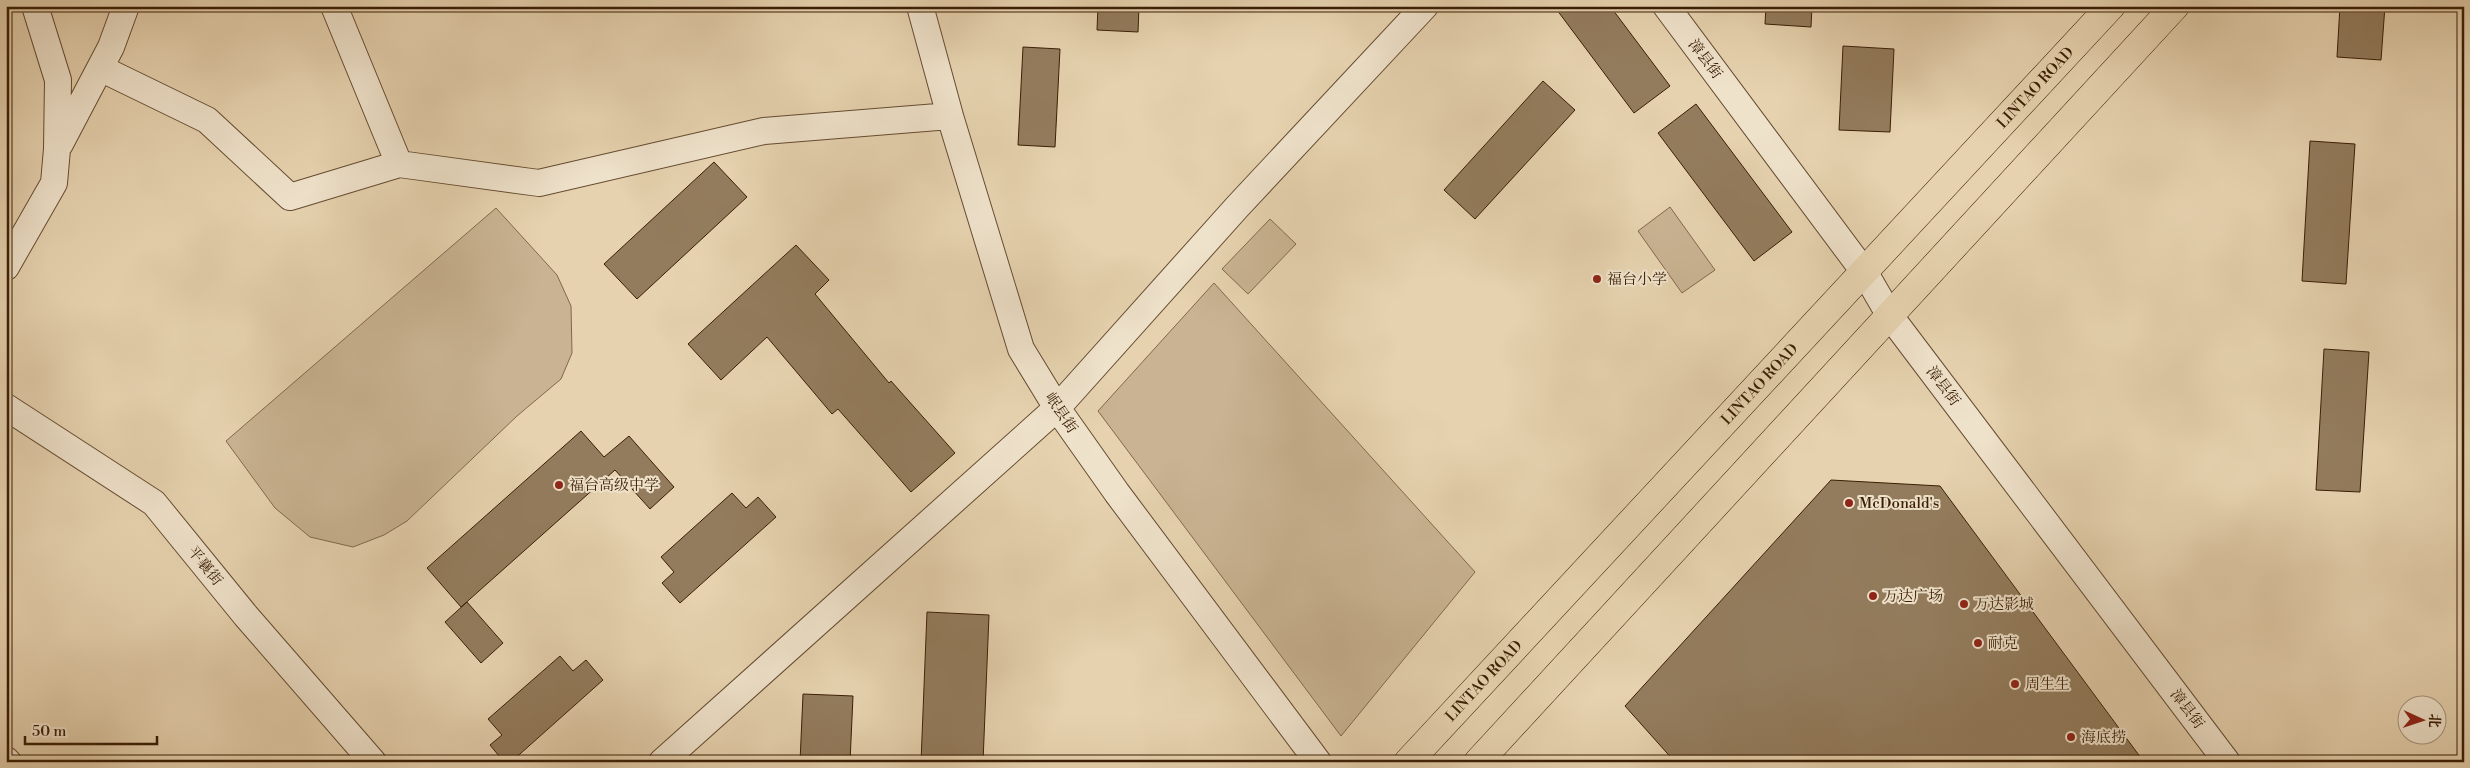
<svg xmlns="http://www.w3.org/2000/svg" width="2470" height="768" font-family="'Libre Bodoni','Noto Serif SC',serif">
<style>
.green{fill:#c9b392;stroke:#82684c}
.building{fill:#937c5d;stroke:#3a1e05}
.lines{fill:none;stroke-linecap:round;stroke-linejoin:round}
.minor-casing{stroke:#654b30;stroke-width:28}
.major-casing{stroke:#3a1e05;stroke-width:29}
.minor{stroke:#efe2cb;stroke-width:26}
.major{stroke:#e6d2af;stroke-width:28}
.poi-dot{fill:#8f2418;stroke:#efe2cb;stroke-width:2}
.labels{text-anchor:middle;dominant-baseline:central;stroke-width:4;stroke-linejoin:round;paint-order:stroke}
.street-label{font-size:15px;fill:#3a1e05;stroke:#efe2cb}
.poi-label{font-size:15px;fill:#3a1e05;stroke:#efe2cb;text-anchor:start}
</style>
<rect width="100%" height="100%" fill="#e6d2af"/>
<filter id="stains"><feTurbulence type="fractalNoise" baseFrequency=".004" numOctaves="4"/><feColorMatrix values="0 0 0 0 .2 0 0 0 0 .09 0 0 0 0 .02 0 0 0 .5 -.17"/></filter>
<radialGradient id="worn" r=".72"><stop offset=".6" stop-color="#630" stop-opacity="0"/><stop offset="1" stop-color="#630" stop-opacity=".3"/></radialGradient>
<path class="green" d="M1670,207L1715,270L1682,293L1638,231Z
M496,208L557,275L571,306L572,353L561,379L517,416L407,521L384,535L353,547L310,537L275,508L226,441Z
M1270,219L1296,244L1248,294L1222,269Z
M1214,283L1475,572L1341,736L1098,411Z"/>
<path class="building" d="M1098,6H1139L1138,32L1097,30Z
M1554,6H1610L1670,86L1634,113Z
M1766,6H1812L1811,27L1765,24Z
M2340,6H2385L2381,60L2337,57Z
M1843,46L1894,49L1890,132L1839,130Z
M1023,47L1060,49L1055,147L1018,145Z
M1543,81L1575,110L1475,219L1444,190Z
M1696,104L1792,232L1754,261L1658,133Z
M2310,141L2355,144L2346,284L2302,281Z
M714,162L747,197L637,299L604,264Z
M796,245L829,280L815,294L889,383L891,381L955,453L911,492L838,409L832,414L767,337L721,380L688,344Z
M2324,349L2369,352L2360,492L2316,490Z
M581,431L604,457L629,436L674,487L650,509L615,470L461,607L427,568Z
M1831,480L1940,486L2144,762H1675L1625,706Z
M732,493L746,508L758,497L776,517L680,603L662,583L674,572L661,557Z
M467,602L503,643L481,663L445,622Z
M927,612L989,615L983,762H921Z
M560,656L573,671L586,660L603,680L511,762H504L490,745L502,735L488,719Z
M803,694L853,696L850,762H800Z"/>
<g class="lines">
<g class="minor-casing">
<path id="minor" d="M334,6L399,164
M920,6L950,116L1021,349L1057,408L1117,493L1318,762
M1666,6L1865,273L1890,316L2227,762
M100,68L207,120L290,197L399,164L539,183L764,131L950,116
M60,144L111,47L126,6
M6,267L54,183L57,149L58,80L35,6
M6,407L154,503L246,616L373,762
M6,760L8,762
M662,762L1057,408L1238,206L1425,6"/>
</g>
<g class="major-casing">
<g id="major">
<path id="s1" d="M1408,762L2111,6"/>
<path d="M1478,762L2175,6"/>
</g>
</g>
<use href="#minor" class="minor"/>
<use href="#major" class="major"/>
</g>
<g class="poi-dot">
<circle cx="1597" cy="279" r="5"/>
<circle cx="559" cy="485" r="5"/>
<circle cx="1849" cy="503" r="5"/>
<circle cx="1873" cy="596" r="5"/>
<circle cx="1964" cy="604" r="5"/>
<circle cx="1978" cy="643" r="5"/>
<circle cx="2015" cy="684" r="5"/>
<circle cx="2071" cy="737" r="5"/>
</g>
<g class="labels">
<g class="street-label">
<text transform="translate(1705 59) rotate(53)">漳县街</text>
<text stroke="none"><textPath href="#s1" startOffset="921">LINTAO ROAD</textPath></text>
<text stroke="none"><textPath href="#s1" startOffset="516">LINTAO ROAD</textPath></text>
<text transform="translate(1943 386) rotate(53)">漳县街</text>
<text transform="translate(1061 413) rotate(56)">岷县街</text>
<text transform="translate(205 566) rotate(51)">平襄街</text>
<text stroke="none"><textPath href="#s1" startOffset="111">LINTAO ROAD</textPath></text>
<text transform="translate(2187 709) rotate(53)">漳县街</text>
</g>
<g class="poi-label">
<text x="1607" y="279">福台小学</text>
<text x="569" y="485">福台高级中学</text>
<text x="1859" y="503">McDonald's</text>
<text x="1883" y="596">万达广场</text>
<text x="1974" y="604">万达影城</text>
<text x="1988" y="643">耐克</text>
<text x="2025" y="684">周生生</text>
<text x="2081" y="737">海底捞</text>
</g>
</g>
<rect width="2470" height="768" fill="none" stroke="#e6d2af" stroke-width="25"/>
<rect x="8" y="8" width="2455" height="753" fill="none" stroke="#3a1e05" stroke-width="2.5"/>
<rect x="12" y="12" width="2445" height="743" fill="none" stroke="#3a1e05"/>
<g transform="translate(2422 720) rotate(93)"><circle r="24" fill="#efe2cb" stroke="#a7947c"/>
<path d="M0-4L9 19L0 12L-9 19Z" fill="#8f2418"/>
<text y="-8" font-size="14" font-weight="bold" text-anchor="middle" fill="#3a1e05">北</text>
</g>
<path d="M25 736v8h132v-8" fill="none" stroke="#3a1e05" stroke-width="2.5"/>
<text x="32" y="736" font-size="15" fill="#3a1e05" stroke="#efe2cb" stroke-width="4" paint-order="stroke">50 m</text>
<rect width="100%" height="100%" filter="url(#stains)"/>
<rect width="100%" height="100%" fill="url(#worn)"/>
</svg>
